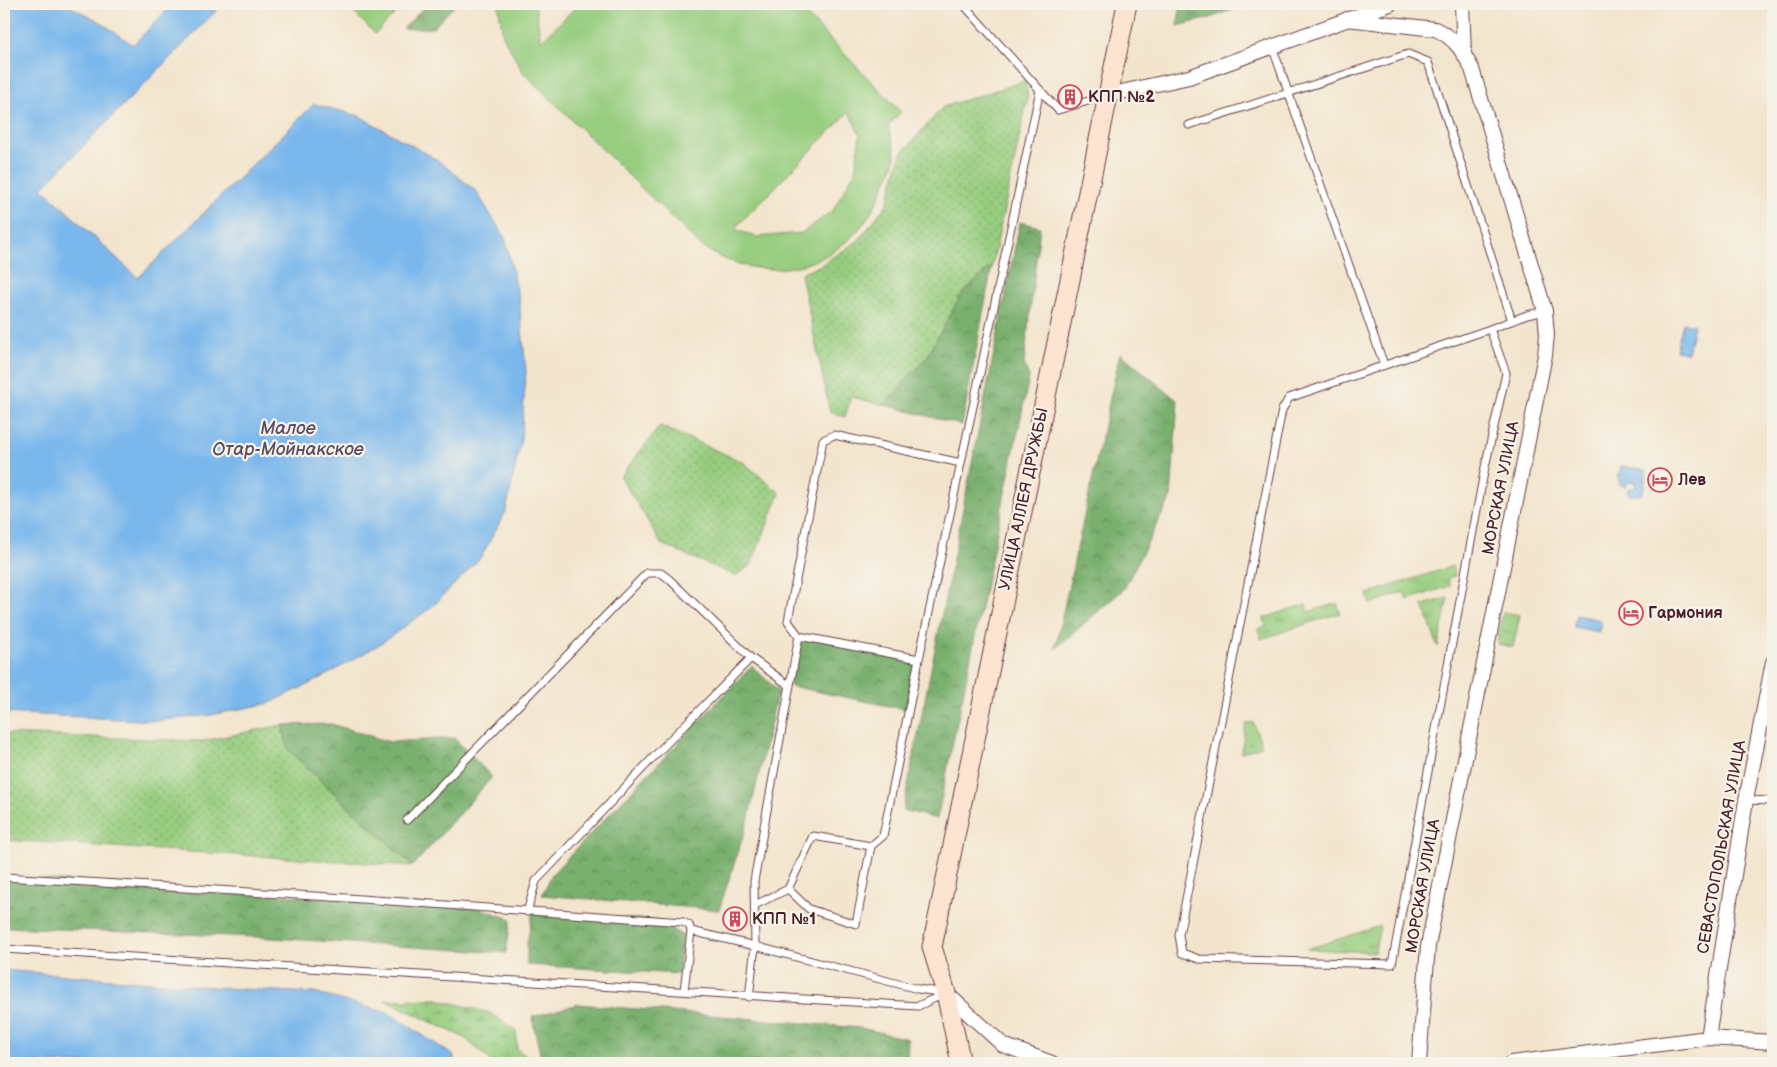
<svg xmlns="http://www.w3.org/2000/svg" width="1777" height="1067" font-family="'Balsamiq Sans',sans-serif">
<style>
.grass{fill:url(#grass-dots);stroke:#707655}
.forest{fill:url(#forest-crowns);stroke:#62684c}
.wetland{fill:url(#wetland-marsh);stroke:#707655}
.park{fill:url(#park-tufts);stroke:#707655}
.garden{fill:#97cd7f;stroke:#707655;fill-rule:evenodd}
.water{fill:#79b7ec;stroke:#626b8c}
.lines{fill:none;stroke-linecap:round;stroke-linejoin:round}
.service-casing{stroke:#633d43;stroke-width:9}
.minor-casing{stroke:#633d43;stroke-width:16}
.secondary-casing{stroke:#633d43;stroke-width:21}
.service{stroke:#fff;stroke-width:7}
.minor{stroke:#fff;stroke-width:14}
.secondary{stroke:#fde4d1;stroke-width:19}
.labels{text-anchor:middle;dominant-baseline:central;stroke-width:4.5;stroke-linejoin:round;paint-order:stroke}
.poi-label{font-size:16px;font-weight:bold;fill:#4a1f2b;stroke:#f7f3e8;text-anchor:start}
.street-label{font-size:16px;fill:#4a1f2b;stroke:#f7f3e8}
.water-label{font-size:18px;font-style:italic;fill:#584d65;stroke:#f7f3e8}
</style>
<defs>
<pattern id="grass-dots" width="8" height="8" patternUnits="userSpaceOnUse" patternTransform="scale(1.25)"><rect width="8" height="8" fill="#97cd7f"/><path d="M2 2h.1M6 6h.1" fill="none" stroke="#7da668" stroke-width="1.8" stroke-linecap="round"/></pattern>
<pattern id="forest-crowns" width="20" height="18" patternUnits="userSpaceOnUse" patternTransform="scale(1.25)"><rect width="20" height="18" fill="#79b06e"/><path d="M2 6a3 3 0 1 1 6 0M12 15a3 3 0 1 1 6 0" fill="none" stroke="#658f5b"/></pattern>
<pattern id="wetland-marsh" width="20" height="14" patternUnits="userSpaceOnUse" patternTransform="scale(1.25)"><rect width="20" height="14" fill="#97cd7f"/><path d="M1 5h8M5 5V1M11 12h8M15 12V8" fill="none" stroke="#7da668"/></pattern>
<pattern id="park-tufts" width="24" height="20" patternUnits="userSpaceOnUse" patternTransform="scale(1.25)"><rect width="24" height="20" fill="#97cd7f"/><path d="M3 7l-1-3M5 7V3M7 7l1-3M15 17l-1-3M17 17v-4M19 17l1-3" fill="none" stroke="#7da668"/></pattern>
</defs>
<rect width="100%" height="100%" fill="#f7f3e8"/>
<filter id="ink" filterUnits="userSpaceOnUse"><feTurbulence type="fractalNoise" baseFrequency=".02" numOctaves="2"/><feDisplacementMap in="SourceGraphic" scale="10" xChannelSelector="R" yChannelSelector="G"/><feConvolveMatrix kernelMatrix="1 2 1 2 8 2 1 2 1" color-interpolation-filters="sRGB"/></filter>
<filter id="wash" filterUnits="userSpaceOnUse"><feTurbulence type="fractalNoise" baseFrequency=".0096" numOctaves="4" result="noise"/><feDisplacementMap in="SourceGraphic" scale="20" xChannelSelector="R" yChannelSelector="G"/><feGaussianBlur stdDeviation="1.12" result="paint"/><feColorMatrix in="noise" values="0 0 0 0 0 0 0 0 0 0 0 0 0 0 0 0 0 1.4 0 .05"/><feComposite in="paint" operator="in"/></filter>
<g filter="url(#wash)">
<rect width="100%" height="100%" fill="#f3e5cd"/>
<path class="grass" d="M1025,81L1028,97L992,266L961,295L927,357L885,405L851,397L845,417L830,412L801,274L819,266L858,241L887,204L901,154L943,107Z
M660,426L743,462L780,493L751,565L735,576L661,544L645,516L620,477Z
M282,725L289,751L413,866L4,840V734L203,741Z"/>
<path class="forest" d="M427,4H456L433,28L403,29Z
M1181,4H1246L1210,18L1177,26Z
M1020,222L1040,227L1024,363L1029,378L937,819L903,810Z
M992,266L962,425L885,405L927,357L961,295Z
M1120,353L1178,401L1171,497L1124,589L1055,649Z
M799,636L919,659L908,710L790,686Z
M752,666L778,691L748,821L719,910L542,895L552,874Z
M331,724L390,742L454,738L492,777L413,866L289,751L282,725Z
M4,877L479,908L511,919L506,953L256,937L4,927Z
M533,912L657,920L683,936L678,974L527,965V943Z
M578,1004L861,1028L908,1039L907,1063H542L532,1017Z"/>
<path class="wetland" d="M437,999L490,1013L516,1031L517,1049L535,1063H489L490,1060L465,1038L385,1000Z"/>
<path class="park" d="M1452,566L1455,576L1448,578L1450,586L1407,600L1404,592L1370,604L1367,594Z
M1448,598L1438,647L1423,605Z
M1337,603L1340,613L1261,639L1258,629L1266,626L1264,618L1306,604L1308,612Z
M1503,612L1520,615L1513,647L1497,644Z
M1253,722L1262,746L1241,753L1246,724Z
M1380,926L1375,952L1307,949Z"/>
<path class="garden" d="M346,4H405L375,34Z
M498,4H535L541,41L579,4H796L901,112L888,126C890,136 895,147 895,156C895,166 887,179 883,188C854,266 768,293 700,245L523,72L503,36ZM849,112L860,135L855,172L833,210L802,233L757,237L734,229Z"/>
<path class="water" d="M4,4H65L99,21L133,45L173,4H223L42,188L138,278L314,104L359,116L436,159L476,191L505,238L519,299L526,371L521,440L506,511L481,557L433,606L383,642L327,675L270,703L211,715L156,721L4,713Z
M1683,323L1694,325L1688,353L1676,350Z
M1621,466L1647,470L1643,492L1640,495H1630L1627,492L1629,487L1632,489L1636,487L1634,481L1628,482L1625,487L1620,484L1618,479Z
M1576,615L1601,620L1599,632L1574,627Z
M4,970L222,988L314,993L389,1013L454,1056L453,1063H4Z"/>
</g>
<g filter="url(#ink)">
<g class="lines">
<g class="service-casing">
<path id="service" d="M963,4L1058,110L1105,96
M1272,46L1384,365
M1189,125L1408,54L1428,62L1512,321
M1490,329L1506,373L1485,467L1392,964L1199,959L1182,953L1179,935L1282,410L1289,398Z
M1490,329L1527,315L1545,311
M961,463L1040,90
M799,636L919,659L961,463L834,435L823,440L788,621L799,636L754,881L755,946L918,989L945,993
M1746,800L1773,801
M407,820L647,573H661L669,579L751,658L790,686
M871,846L883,836L919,659
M4,877L347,898L683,922L689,925L691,931L755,946L749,997
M755,905L788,889L813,836L871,846L856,924L809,909L788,889
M527,912L536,881L665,745L751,658
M4,949L918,1006L944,994
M684,991L691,931"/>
</g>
<g class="minor-casing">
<path id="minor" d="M1462,4L1464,53
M1347,19L1435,29C1454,37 1463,51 1472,69L1545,311L1547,335L1545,355L1428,946L1419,1063
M1108,95L1189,77L1390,4
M946,993L1003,1045L1052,1063
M1708,1038L1746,800L1773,662
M1511,1063L1708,1038L1773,1042"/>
</g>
<g class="secondary-casing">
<path id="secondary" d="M961,1063L946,993L932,947L1127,4"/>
</g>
<use href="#service" class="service"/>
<use href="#minor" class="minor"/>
<use href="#secondary" class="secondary"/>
</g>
</g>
<defs>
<g id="building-ring" transform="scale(1.25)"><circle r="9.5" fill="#f7f3e8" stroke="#d1495b" stroke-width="1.5"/><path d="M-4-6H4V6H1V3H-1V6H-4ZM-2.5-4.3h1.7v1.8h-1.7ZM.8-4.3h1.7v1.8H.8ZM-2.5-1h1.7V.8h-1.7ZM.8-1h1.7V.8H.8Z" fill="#d1495b"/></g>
<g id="hotel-ring" transform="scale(1.25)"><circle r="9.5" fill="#f7f3e8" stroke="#d1495b" stroke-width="1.5"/><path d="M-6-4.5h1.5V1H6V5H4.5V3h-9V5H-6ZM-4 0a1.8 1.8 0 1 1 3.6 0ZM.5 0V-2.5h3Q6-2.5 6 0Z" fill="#d1495b"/></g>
</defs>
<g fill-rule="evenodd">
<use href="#building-ring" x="1070" y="97"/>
<use href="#hotel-ring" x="1660" y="480"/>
<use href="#hotel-ring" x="1631" y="613"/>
<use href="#building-ring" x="735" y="919"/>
</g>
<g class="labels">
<g class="poi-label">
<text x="1088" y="97">КПП №2</text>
<text x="1678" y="480">Лев</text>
<text x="1648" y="613">Гармония</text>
<text x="752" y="919">КПП №1</text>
</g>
<g class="street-label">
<text transform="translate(1501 488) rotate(-79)">МОРСКАЯ УЛИЦА</text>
<text transform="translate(1024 499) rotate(-78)">УЛИЦА АЛЛЕЯ ДРУЖБЫ</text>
<text transform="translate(1722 847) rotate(-80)">СЕВАСТОПОЛЬСКАЯ УЛИЦА</text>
<text transform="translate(1423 886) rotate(-80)">МОРСКАЯ УЛИЦА</text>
</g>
<g class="water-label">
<text x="288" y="428">Малое<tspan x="288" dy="21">Отар-Мойнакское</tspan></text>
</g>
</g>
<rect width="1777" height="1067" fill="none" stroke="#f7f3e8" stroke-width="20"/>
</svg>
